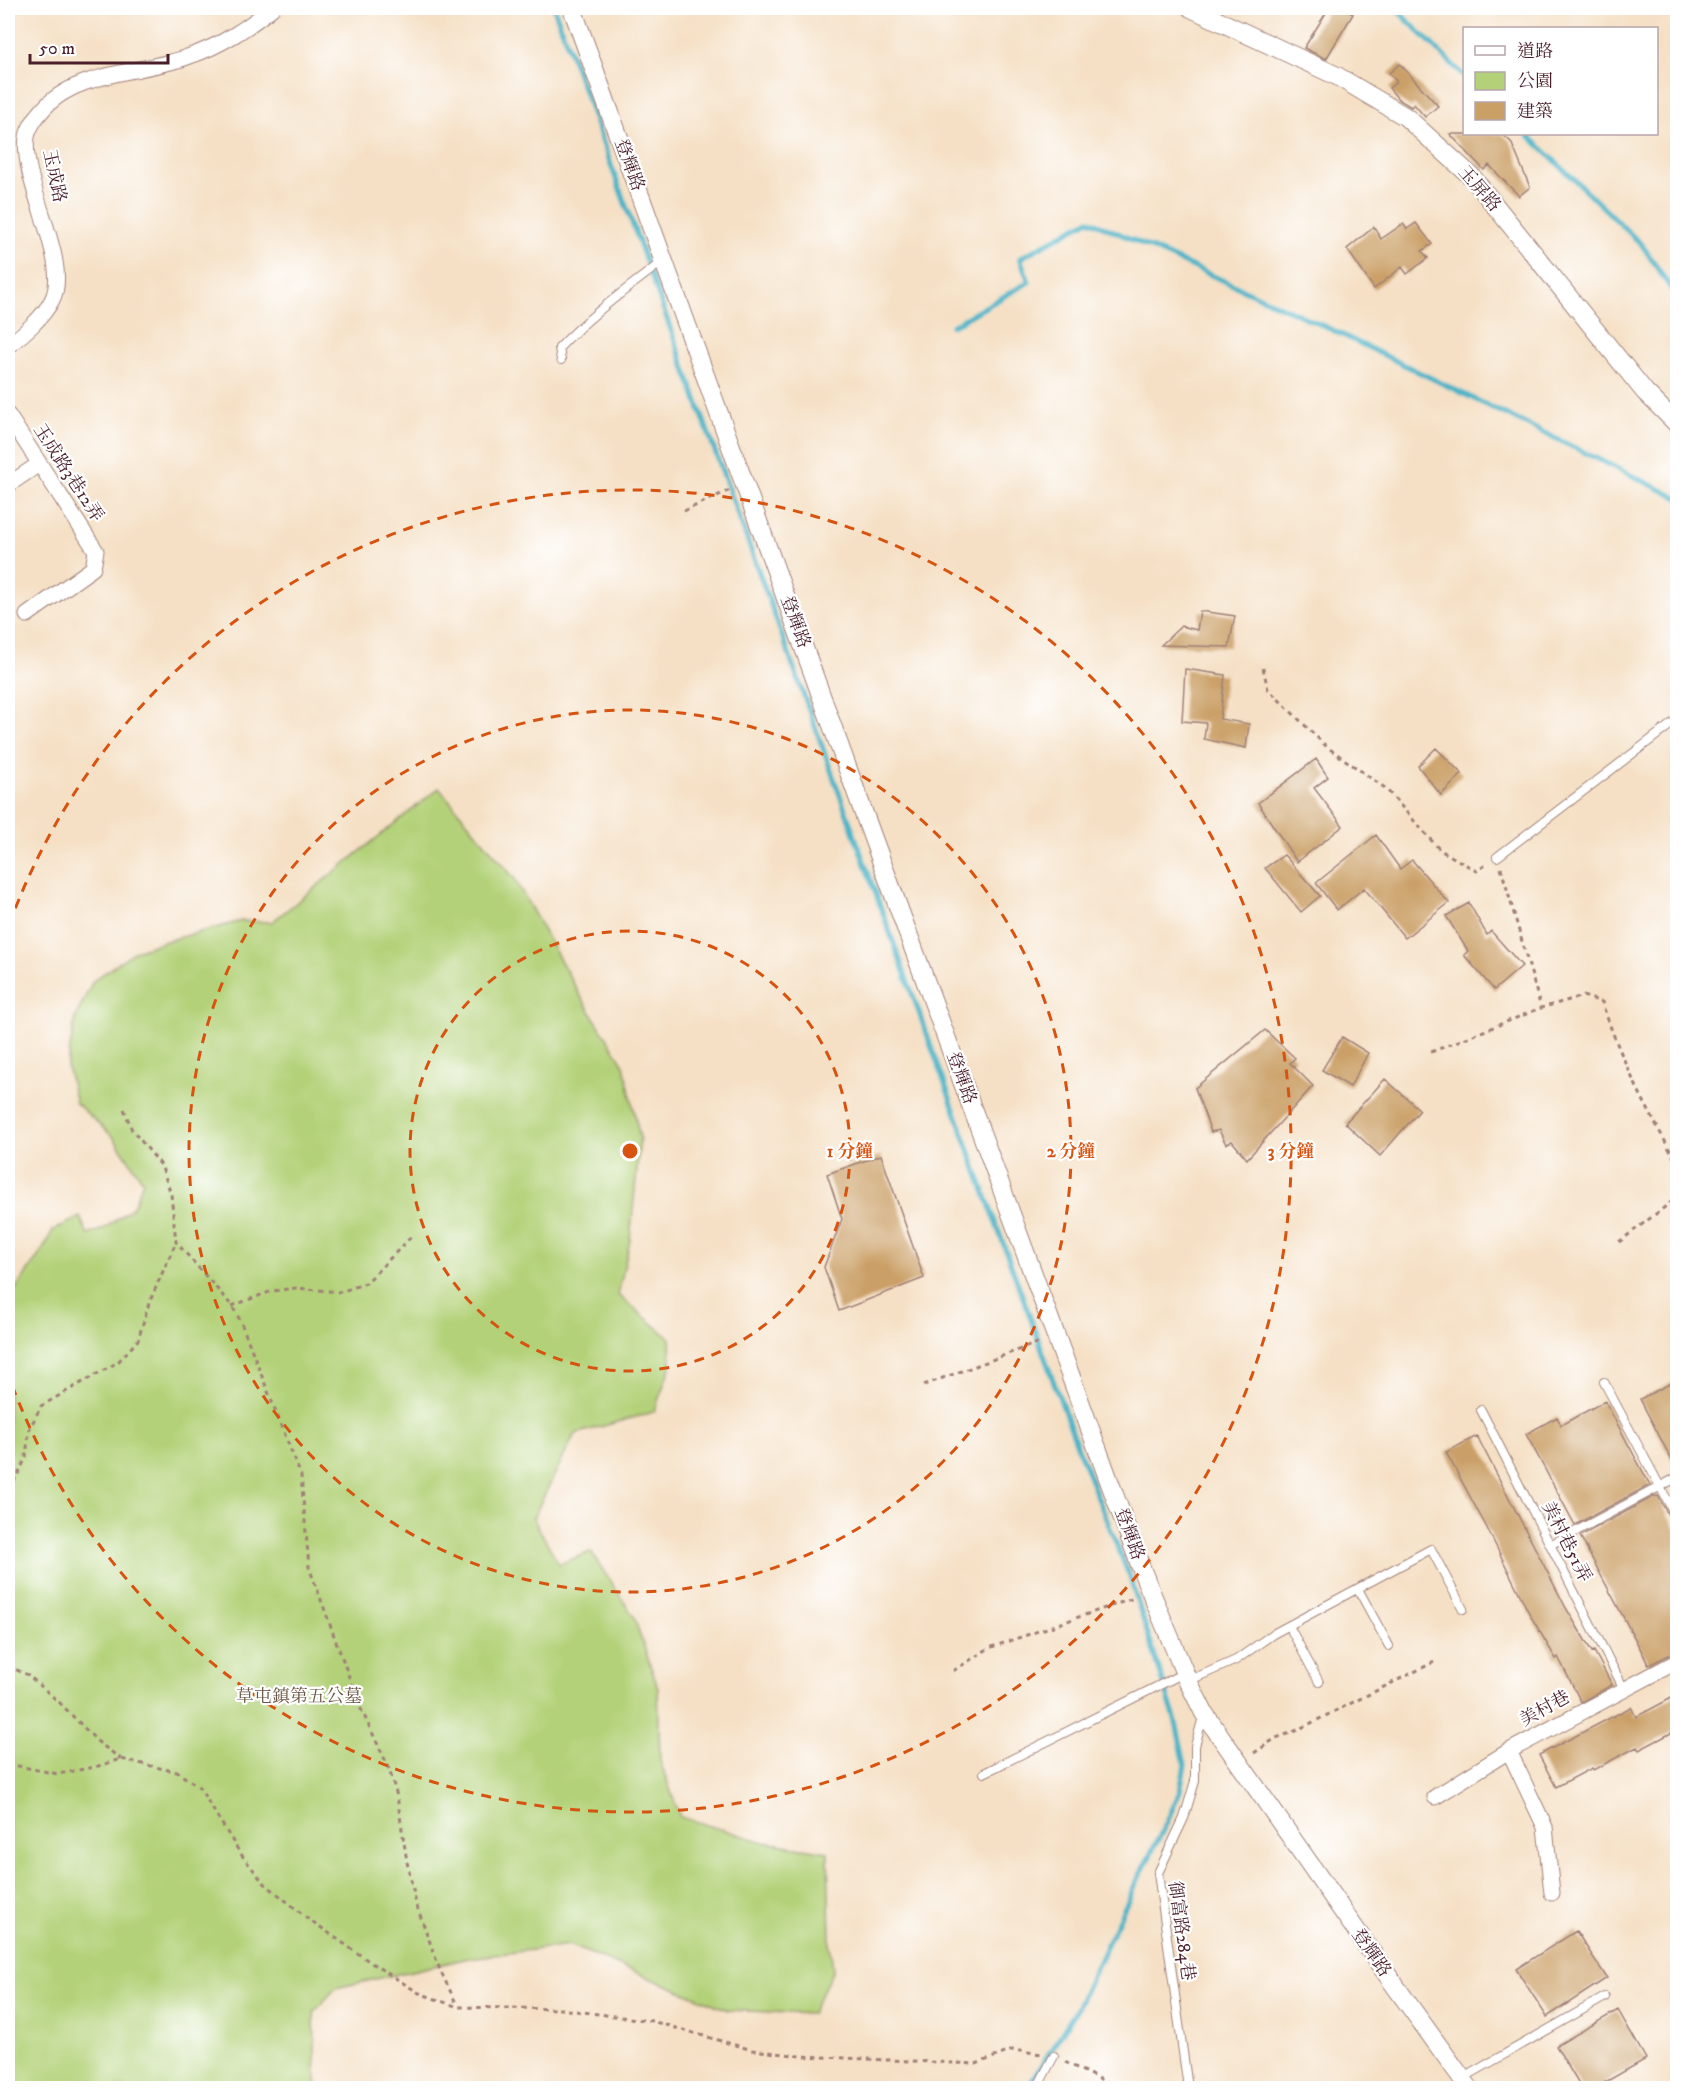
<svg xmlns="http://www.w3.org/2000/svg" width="1685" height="2096" font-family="'IM FELL DW Pica','Noto Serif TC',serif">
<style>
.green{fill:#b3d178;stroke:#7e7852;stroke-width:1.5}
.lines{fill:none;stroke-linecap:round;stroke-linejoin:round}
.stream{stroke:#49b3c7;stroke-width:5}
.building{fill:#cba067}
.service-casing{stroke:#a08078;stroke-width:10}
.minor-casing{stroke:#a08078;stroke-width:17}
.tertiary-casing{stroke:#a08078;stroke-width:20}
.path{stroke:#a08078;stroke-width:3;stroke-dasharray:4.5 4.5;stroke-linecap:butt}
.service{stroke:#fff;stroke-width:8}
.minor{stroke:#fff;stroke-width:15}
.tertiary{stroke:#fff;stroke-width:18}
.ring{fill:none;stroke:#d8530f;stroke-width:3;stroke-dasharray:10 8}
.labels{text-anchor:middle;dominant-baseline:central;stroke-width:4.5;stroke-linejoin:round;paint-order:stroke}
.street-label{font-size:18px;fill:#4a1f2b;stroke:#fff}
.park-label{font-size:18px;fill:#6a5442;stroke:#fff}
.centre{fill:#d8530f;stroke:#fff;stroke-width:3}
.ring-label{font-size:18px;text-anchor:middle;font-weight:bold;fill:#d8530f;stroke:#fff;stroke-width:4.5;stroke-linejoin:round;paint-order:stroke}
</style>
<rect width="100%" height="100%" fill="#fff"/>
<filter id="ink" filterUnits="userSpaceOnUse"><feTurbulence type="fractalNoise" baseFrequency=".0167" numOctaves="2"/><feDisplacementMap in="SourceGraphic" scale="12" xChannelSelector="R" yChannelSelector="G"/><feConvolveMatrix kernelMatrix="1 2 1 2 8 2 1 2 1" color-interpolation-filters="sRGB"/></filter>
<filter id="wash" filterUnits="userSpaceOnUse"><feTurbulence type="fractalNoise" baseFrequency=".008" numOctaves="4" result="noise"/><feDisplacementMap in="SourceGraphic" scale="24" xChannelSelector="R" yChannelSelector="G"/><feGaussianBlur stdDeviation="1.35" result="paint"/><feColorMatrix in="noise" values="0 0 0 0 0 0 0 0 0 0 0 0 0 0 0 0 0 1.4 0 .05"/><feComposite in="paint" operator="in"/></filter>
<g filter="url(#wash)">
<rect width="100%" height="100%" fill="#f5e0c5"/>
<path class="green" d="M439,788L514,878L581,997L624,1065L640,1138L630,1240L618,1295L670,1338L671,1365L654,1412L575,1434L533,1518L559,1564L591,1552L634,1617L658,1688L660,1761L680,1817L764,1842L828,1852L830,1945L833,1970L811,2014L728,2010L569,1945L469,1958L336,1988L314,2012L316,2088H8V1300L42,1251L53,1230L80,1217L88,1235L105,1228L133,1207L143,1181L114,1138L76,1103L67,1066L75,1018L93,981L135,951L163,942L241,921L272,922Z"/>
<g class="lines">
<path class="stream" d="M554,8L946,1087L1079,1451L1129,1575L1176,1722L1185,1765L1180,1791L1166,1824L1139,1877L1074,2014L1031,2081L1024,2088
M1395,8L1464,76
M1527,134L1642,245L1678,299
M952,326L1029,282L1020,258L1089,220L1326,327L1678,498"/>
</g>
<g id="blocks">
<path class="building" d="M1329,8H1343L1353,14L1326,59L1304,48Z
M1400,64L1438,106L1425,117L1414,104L1411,107L1398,99L1389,88L1397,82L1389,73Z
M1450,134H1502L1511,142L1530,187L1519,196L1489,165L1484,170Z
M1416,223L1432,244L1422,251L1428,258L1407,274L1402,267L1374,289L1347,249L1374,227L1381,239L1403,224L1407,229Z
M1200,611L1235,616L1229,647L1161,645L1181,626L1197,630Z
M1185,669L1225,675L1220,719L1249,724L1246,748L1204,739L1206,723L1182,721Z
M1436,748L1462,774L1441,795L1418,766Z
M1316,759L1328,777L1314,788L1343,826L1297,862L1258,803Z
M1376,835L1400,869L1412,860L1449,903L1405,938L1364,888L1337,910L1316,883Z
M1284,855L1320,896L1301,912L1265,868Z
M1469,903L1487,935L1491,931L1522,966L1494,990L1464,955L1468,951L1446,916Z
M1265,1030L1295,1058L1290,1063L1313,1086L1247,1159L1232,1141L1226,1144L1219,1130L1211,1132L1195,1088Z
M1342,1037L1368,1053L1350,1087L1322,1070Z
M1385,1079L1420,1110L1380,1156L1345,1123Z
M881,1155L924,1278L839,1311L824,1267L842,1219L827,1174Z
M1677,1380V1470L1640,1399Z
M1605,1401L1650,1485L1575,1525L1526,1434L1557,1417L1561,1425Z
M1477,1436L1566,1608L1592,1652L1594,1651L1612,1685L1581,1702L1558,1657L1556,1659L1530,1615L1487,1528L1446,1452Z
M1655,1496H1658L1677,1532V1651L1649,1665L1580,1536Z
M1677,1695V1730L1639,1750L1637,1747L1593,1770L1592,1768L1556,1787L1539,1755L1631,1707L1636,1717Z
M1576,1931L1607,1978L1547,2017L1516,1969Z
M1618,2010L1646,2059L1595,2088H1581L1556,2046Z"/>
</g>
</g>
<g filter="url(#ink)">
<use href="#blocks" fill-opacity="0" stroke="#a08078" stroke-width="1.5"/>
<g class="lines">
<g class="service-casing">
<path id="service" d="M561,360L559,348C590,315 628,288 663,261
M1497,857L1678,719
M1604,1382L1678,1520
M1481,1410L1624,1689
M1550,1545L1678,1477
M1358,1589L1389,1646
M1289,1626L1319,1682
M1188,1681L1236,1660L1273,1634L1431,1549L1463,1609
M984,1773L1184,1673
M1463,2078L1605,1997
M1037,2088L1054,2056
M1188,2088L1158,1873L1184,1818L1195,1781V1746L1203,1717"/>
</g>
<g class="minor-casing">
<path id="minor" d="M8,346C23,334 43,318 52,300C72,262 20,182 27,137C28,130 35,118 40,113C73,70 143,74 190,56C222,45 247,28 272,8
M8,415L96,551L93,568L27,615
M8,485L39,464
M1509,1751L1545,1827L1552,1893
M1435,1797L1509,1751L1678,1661"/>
</g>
<g class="tertiary-casing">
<path id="tertiary" d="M572,8L867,822L1143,1573L1188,1681L1204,1713L1393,1983L1469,2088
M1191,8L1337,76L1406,117L1472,177L1645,392L1678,425"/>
</g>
<path class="path" d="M684,511L730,490
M1263,668L1268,689L1327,747L1385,788L1440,850L1477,871L1487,864
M1501,868L1541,1008
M1431,1052L1541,1008L1583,996L1602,1002C1620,1060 1649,1112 1678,1165
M124,1109L132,1130L161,1165L171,1194L176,1242L232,1306L240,1320L301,1476L309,1567L360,1707L388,1766L397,1796L407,1862L416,1904L440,1970L457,2005
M1619,1242L1678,1197
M232,1306L272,1291L296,1288L340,1292L366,1283L411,1237
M924,1385L1040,1342
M8,1489L18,1475L26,1457L29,1430L41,1406L118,1362L138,1340L149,1303L176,1242
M8,1666L28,1675L59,1702L98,1742L121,1759
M953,1671L989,1648L1134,1598
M1254,1753L1276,1738L1293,1732L1434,1662
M8,1764L58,1774L95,1767L121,1759L177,1772L199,1787L240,1853L263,1882L306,1917L373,1964L419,1993L458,2007L560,2009L652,2021L752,2050L801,2056L976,2064L1013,2050L1042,2054
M1065,2062L1117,2088"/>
<use href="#service" class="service"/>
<use href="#minor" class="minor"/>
<use href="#tertiary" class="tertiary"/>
</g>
</g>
<g class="ring">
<circle cx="630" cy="1151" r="220"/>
<circle cx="630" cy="1151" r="441"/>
<path d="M9 925A661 661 0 1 1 9 1377"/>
</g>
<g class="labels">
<g class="street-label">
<text transform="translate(629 165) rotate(70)">登輝路</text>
<text transform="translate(54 176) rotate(78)">玉成路</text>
<text transform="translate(1479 189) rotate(49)">玉屏路</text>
<text transform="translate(68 473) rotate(57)">玉成路3巷12弄</text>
<text transform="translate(795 622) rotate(70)">登輝路</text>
<text transform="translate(961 1078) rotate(70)">登輝路</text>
<text transform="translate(1129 1534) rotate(70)">登輝路</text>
<text transform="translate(1566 1542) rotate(63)">美村巷51弄</text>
<text transform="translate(1545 1709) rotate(-29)">美村巷</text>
<text transform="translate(1181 1931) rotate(82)">御富路284巷</text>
<text transform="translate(1371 1953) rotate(55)">登輝路</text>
</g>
<g class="park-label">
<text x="299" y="1697">草屯鎮第五公墓</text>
</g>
</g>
<circle cx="630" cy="1151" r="9" class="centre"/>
<g class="ring-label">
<text x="850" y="1157">1 分鐘</text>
<text x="1071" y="1157">2 分鐘</text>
<text x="1291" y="1157">3 分鐘</text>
</g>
<rect width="1685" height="2096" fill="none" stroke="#fff" stroke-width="30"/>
<rect x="1463" y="27" width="195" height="108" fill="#ffffff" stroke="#b7a5aa" stroke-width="1.5"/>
<rect x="1475" y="46" width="30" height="9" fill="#ffffff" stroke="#b7a5aa" stroke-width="1.5"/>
<text x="1517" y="57" font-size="18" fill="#4a1f2b">道路</text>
<rect x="1475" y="72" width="30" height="18" fill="#b3d178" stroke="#b7a5aa" stroke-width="1.5"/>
<text x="1517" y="87" font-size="18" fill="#4a1f2b">公園</text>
<rect x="1475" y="102" width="30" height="18" fill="#cba067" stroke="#b7a5aa" stroke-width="1.5"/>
<text x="1517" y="117" font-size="18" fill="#4a1f2b">建築</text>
<path d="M30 54v9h138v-9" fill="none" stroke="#4a1f2b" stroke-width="3"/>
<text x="39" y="54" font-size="18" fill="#4a1f2b" stroke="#ffffff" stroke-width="4.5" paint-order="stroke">50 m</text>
</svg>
